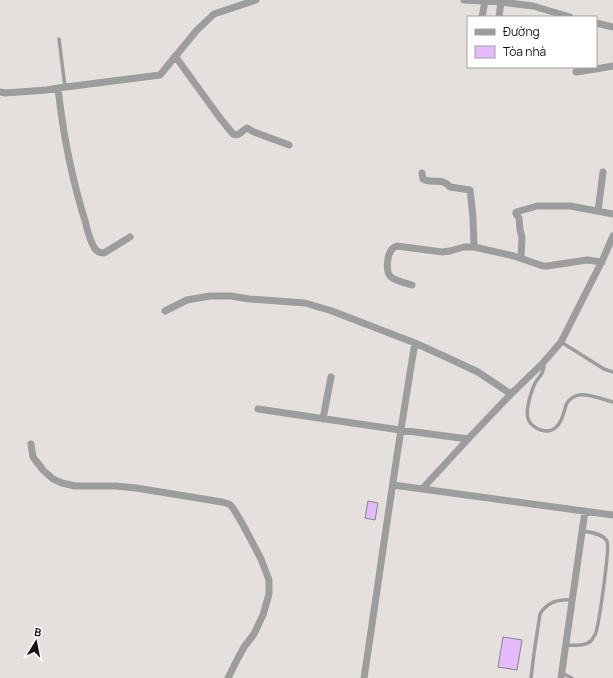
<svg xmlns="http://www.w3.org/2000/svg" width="613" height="678" font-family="Manrope,sans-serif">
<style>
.building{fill:#e4bbfc;stroke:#878488}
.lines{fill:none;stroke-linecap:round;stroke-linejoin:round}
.service{stroke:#9c9d9f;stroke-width:3.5}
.minor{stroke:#9c9d9f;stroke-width:7}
</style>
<rect width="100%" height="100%" fill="#e5e0dd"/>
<path class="building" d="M368,501L378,503L375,520L365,518Z
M503,637L522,640L517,670L498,667Z"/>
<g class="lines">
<path class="service" d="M59,39L65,87
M561,342L604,369L613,372
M542,364L544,367C542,377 539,376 535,383C532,390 529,399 528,406C527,411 527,417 529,421C531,425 537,429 541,430C553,434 560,425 563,415C565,411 565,406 567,403C569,399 576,395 580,395C587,393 605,400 613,402
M566,645C575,645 585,647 592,640C592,639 595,635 595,635C599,626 610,547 607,541C602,533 589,532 582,531
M562,673L572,678
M531,678L534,653L540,614C547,602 559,599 572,600"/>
<path class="minor" d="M464,0L501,2L533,6L570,17
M482,17L485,1
M499,17L501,2
M596,23L613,27
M175,56L220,118L233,134C240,137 242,130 247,128L254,132L289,145
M576,72L596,69L613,66
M58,88C63,134 72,180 86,224C87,230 92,246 96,250C98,252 101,253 104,253L130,237
M0,92L5,93L47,90L58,88L160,75L197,30L214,14L256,0
M422,173L423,179C433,185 440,176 450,187L470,190L473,217L474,247
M598,211L603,172
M521,258L522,237L520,230L519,218L516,214V212L537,206H570L613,214
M412,285C405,283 396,281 391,277C385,272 387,255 392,249C394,247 394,247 397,246L442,252L450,251L464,247H474L514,256L543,266H547L587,260L602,262
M165,311L187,300L210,296H231L249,299L305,303L332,311L415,343L446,357L478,372L511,394
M258,409L400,430L468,439
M323,419L331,377
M31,444L33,457L43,470L53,479L62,483L75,486H116L136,488L222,502L229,504L233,508L242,523L261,559L269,580V594L263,615L254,634L244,647L237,660L228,678
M393,485L613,515
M423,488L468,439L511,394L542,364L561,342L603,259L613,236
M364,678C381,566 396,454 415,343
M561,678L585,511"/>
</g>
<rect x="467" y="16" width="130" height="52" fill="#ffffff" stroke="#a1a1a0"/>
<rect x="475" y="29" width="20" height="6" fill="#9c9d9f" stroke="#a1a1a0"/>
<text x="503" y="36" font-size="12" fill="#151312">Đường</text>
<rect x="475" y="46" width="20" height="12" fill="#e4bbfc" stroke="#a1a1a0"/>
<text x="503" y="56" font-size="12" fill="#151312">Tòa nhà</text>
<g transform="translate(36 642) rotate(10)" stroke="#ffffff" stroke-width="3" paint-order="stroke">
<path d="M0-3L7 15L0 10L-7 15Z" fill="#151312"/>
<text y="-6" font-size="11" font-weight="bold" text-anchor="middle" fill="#151312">B</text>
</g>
</svg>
